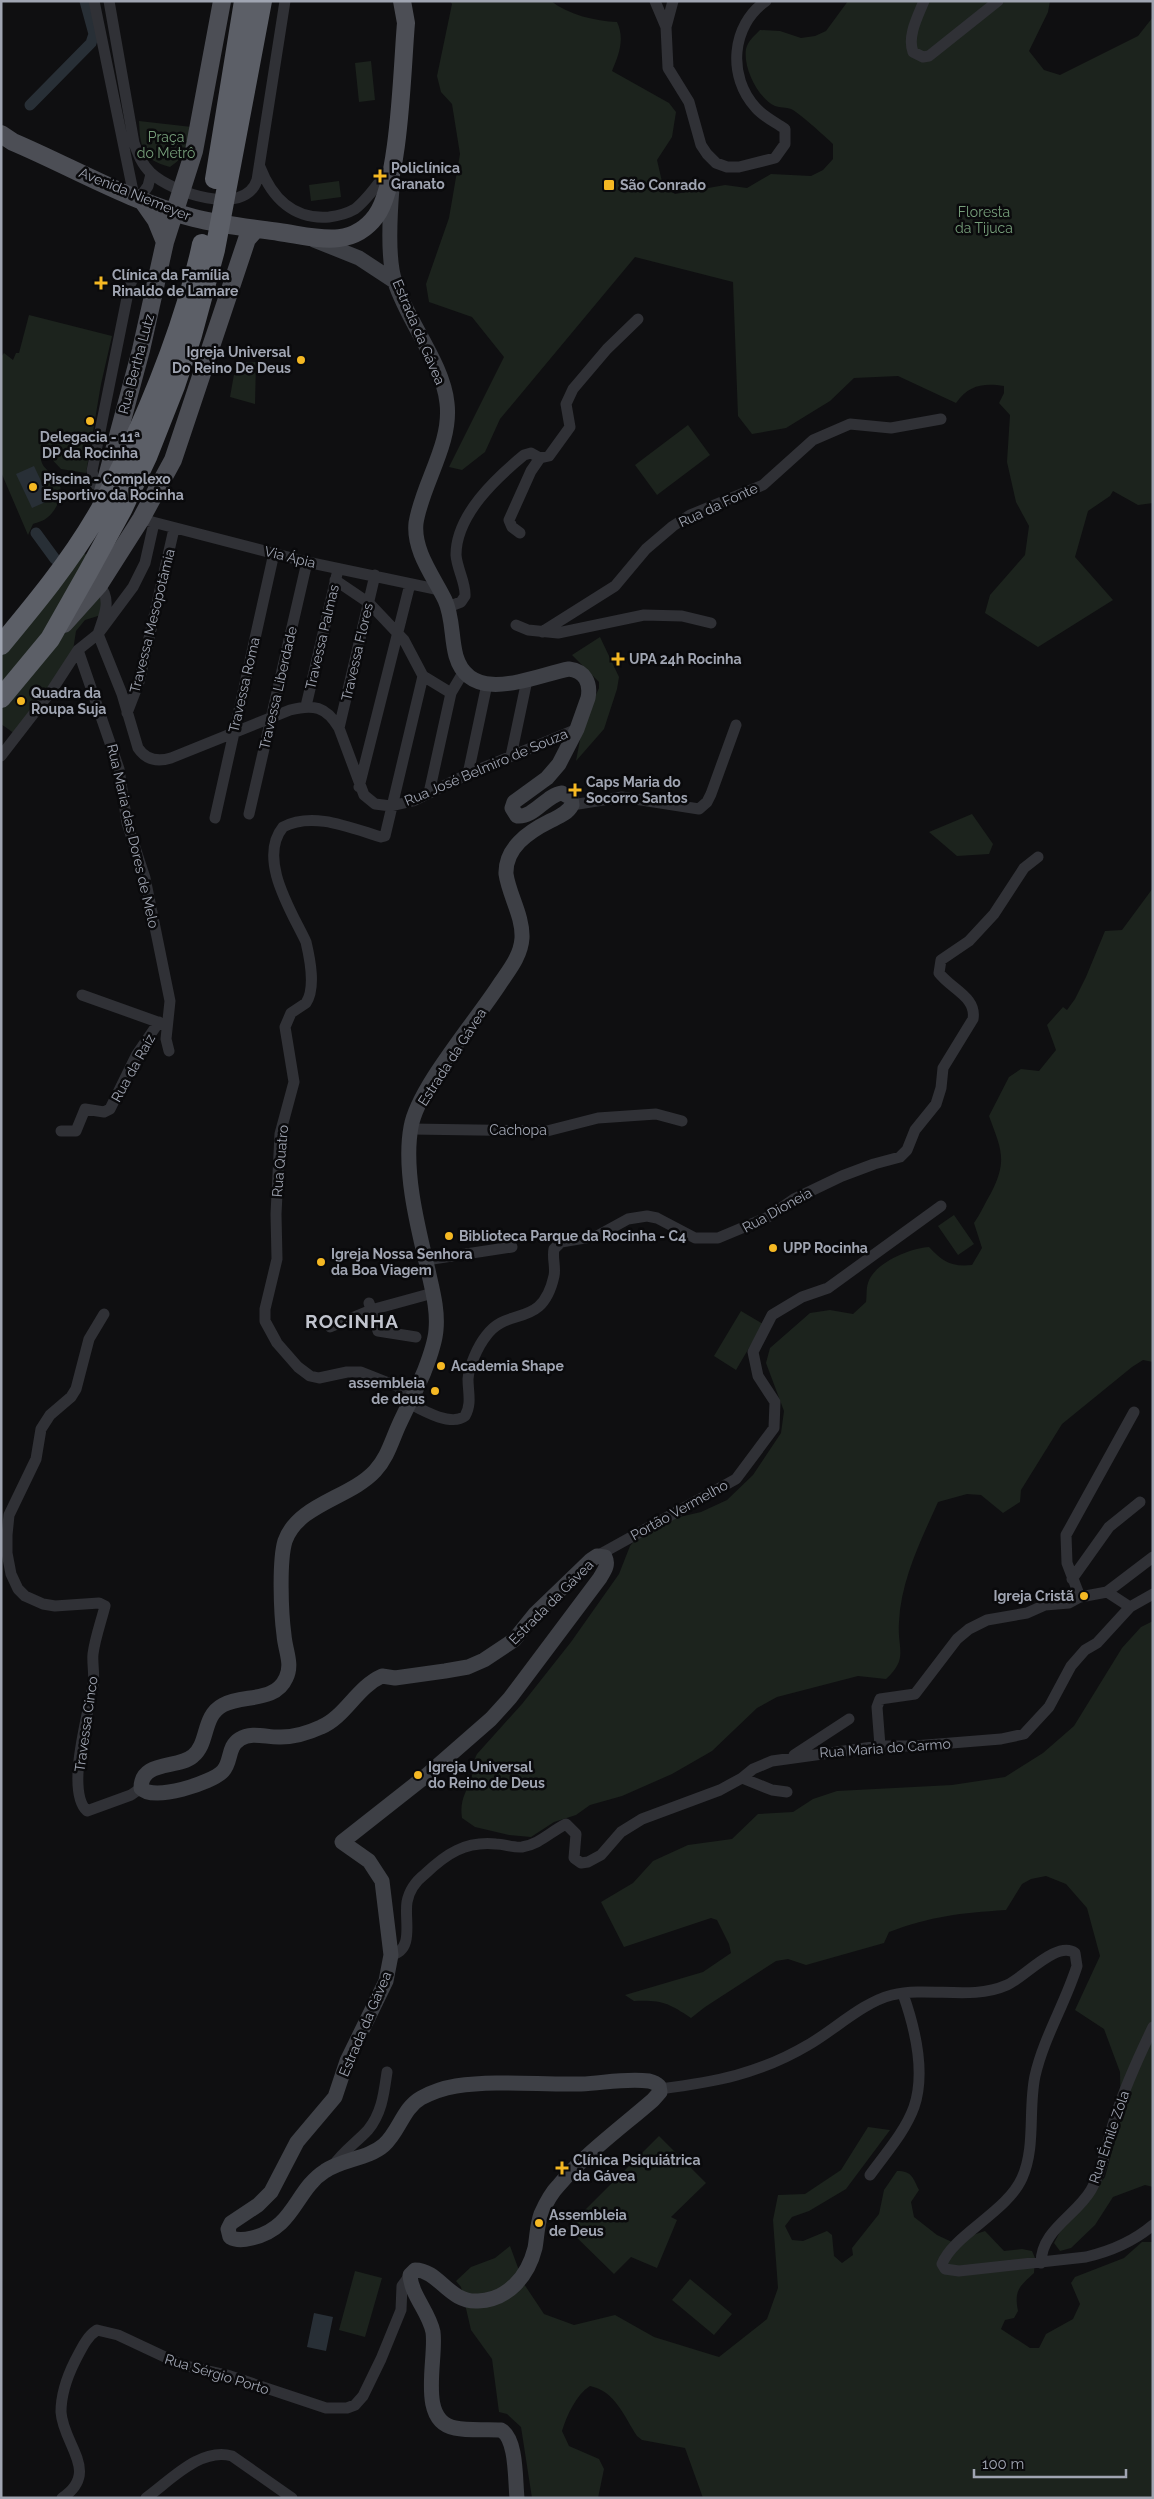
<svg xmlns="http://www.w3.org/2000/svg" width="1154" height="2499" font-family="Raleway,sans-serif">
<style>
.green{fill:#1c231d}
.water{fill:#282f36}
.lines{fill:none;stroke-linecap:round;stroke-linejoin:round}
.canal{stroke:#282f36;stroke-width:11}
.street{stroke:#303136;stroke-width:11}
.secondary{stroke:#3e4046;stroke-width:15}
.primary{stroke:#4c4e55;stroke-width:18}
.highway{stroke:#5c5f67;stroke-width:20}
.poi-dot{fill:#f5b823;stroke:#0a0a0c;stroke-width:2}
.labels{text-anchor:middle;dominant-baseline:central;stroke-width:5;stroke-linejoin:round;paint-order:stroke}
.park-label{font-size:14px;fill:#769e7a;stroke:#0a0a0c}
.poi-label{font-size:14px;font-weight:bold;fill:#a0a5b2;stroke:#0a0a0c;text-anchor:start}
.street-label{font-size:14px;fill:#a0a5b2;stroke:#0a0a0c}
.district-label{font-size:19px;font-weight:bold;letter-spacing:1px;fill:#c1c4ce;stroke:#0a0a0c}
</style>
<rect width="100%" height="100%" fill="#0f0f11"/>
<path class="green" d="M450,1H551C569,15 595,21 617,22C625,39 619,54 612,71L669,103L676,112L672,137L657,160L663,186L675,194L725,185L747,188L771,174L811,176L823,170L833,159V144C826,137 798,112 791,109C786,107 780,108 775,106C758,98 743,68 746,49C748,41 754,36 760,30L780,31L801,38L815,36L826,31L848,1H1050L1048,12L1029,51L1044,70L1060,75L1138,36L1153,17V503L1138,505L1113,491L1110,496L1088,511L1075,557L1113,600L1038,647L985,613L990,595L1025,555L1029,526L1016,502L1007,462L1010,415L999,403L1004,393V386C983,383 969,385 956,403L898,376L854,378L830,401L786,428L752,434L738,416L733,282L635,257L500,419L485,452L462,470L449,467L504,357L472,317L429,302L426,284L449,218L460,154L452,104L441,92L437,76L452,4Z
M371,61L375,100L359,102L355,63Z
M139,121L192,127C188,148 187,155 170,167C142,160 140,146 139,121Z
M339,181L341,197L311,201L309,185Z
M29,315L112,336L101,384L86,473L61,469L46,453L41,460C43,469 50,471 56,478C66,489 58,509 48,517C44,521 38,522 33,524L28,535L1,472V357L4,353L13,360L16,353H19Z
M256,362L255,404L230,397L236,363Z
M688,425L710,455L657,495L635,465Z
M80,552L90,556L58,614L1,686V655Z
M95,597L102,598L101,615L85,620L76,631L72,657L15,734L1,724V710Z
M600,637L619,677L617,689L604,729L576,761L583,724L599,688V682L572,655Z
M972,814L993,844L989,854L957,856L929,832Z
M1153,888V1362L1143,1360L1132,1367L1062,1424L1021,1490L1020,1502L1003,1513L981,1495L967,1494L938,1502C921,1540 901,1580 899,1622C897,1649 909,1658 886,1679L858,1676L777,1697L757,1708L712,1751L672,1774L622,1796L590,1805L576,1815L554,1822L531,1837L509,1835L475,1827L462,1818C459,1798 468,1791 473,1772C475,1765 473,1761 477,1754L522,1704L571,1642L619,1574L630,1546L642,1532L671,1519L701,1512L727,1500L753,1475L781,1433L784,1411L766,1363L770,1348L810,1313L830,1310L853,1314L866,1302C867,1296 866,1289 868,1283C874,1263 910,1248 929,1247C943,1262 951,1267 972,1265L982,1248L974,1223C981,1213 985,1203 991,1193C1008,1160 1001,1149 989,1116L1009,1077L1021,1069L1039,1071L1056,1050L1047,1025L1063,1007L1067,1010L1075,999L1086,977L1105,931L1122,930Z
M954,1215L974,1244L958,1255L938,1226Z
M741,1311L763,1324L736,1370L714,1356Z
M1153,1621V2187L1145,2185L1113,2197L1095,2225L1071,2248L1060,2251L1054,2243L1061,2230L1105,2177L1121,2118L1120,2072L1104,2029L1075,2010L1100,1956L1087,1908L1066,1884L1046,1876L1031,1879L1022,1884L1006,1910C960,1913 932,1916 889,1932L884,1943L806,1965L788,1959L776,1961L705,2007L691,2018C668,2003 663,2000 634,2001L625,1995L703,1972L731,1953L729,1944L717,1920L711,1918L624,1947L601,1902L633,1883L653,1861L688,1845L732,1839L758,1814L793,1812L813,1799L837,1791L952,1785L1005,1777L1043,1753L1074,1726L1122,1648L1141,1627Z
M868,2127L890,2130L846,2189L809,2211L792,2217L785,2226L792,2240L803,2241L827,2231L832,2235L834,2256L842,2263L853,2255L852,2248L879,2214L884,2190L897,2171C912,2171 913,2178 919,2190L911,2202L914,2217L937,2235L952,2242L985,2231L1004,2251L1022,2249L1032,2251L1035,2258L1034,2273C1019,2287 1014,2290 1018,2311L1014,2318L1005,2320L1001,2329L1030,2348H1039L1046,2334L1073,2319L1080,2304L1071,2283L1075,2277L1124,2258L1142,2242H1153V2498H703L685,2448L642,2440L637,2436C624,2416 615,2391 590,2386C576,2395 567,2415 562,2431L569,2446L599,2459L604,2469L598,2498H532L521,2427L507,2414L499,2412L492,2359L471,2330L461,2287L456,2281L471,2267L495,2258L510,2246L524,2284L544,2314L574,2325L615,2315L654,2337L719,2357L767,2319L778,2288L773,2220L778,2195L805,2194L841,2170Z
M659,2136L706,2183L671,2217L677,2220L657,2268L631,2257L614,2274L567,2228Z
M355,2271L382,2278L365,2337L339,2330Z
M690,2279L732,2314L714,2335L672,2300Z"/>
<path class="water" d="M34,466L50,500L32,508L16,474Z
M314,2313L333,2317L326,2351L307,2347Z"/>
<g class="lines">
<path class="canal" d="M30,105L91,43L94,34L85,1
M36,533L55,559"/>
<path class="street" d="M94,1L134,196
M109,1L134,143C138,154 142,165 151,173C171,192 245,218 257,180L285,1
M655,1L666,27L668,68L689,102L701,145L707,154L716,163L727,167H739L775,158L785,144V129C775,122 764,117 756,108C727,77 731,25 766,1
M924,1C918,16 907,36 913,52L923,57L929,56L998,1
M666,27L673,1
M260,167C272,198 294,220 329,217C337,216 348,213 355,209C369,198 379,182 390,168
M139,199L148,186L151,174
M95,484L92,471L129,288L133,278L141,275
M141,519L307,562L440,590
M520,533L512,527L509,520L531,471L540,458L549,456L570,427L566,404L573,389L607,349L638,319
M335,580L369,603L404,640L423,676L451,693
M99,585C113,600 103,618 98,634L122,694L138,748C146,760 158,762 171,758L290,710C313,704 326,706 339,728L364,795L375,804L391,806L413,801L468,774L577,729
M448,607L461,602L465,596C466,583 457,569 456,555C456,515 496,478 524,455L531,453L540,458
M516,625L528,630L558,633L644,615L682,616L711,623
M542,632L615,586L646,549L673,526L690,515L763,485L813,440L850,424L891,428L941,419
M78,650L119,769L127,823L145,878L170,1001L166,1039L169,1051
M306,706L337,574
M127,713L139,682L174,529
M339,728L375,575
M1,756L52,690L78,650L98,634L133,587L145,563L154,523
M511,756L527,680
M468,774L487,684
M359,787L410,584
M429,793L451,693L464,671
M572,805L622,797L699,809L707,802L711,794L736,725
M249,814L307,562
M215,818L274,553
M82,995L166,1025
M411,1129L547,1131L598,1118L656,1114L682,1121
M61,1131H76L85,1109L104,1112L110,1109L137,1054L159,1022
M426,1260L512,1247
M369,1303L378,1331L416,1337
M104,1314L89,1339L76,1389L71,1397L50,1415L41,1429L36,1459L9,1515L7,1535V1553L11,1574L18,1589L25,1596L43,1604L55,1606L99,1603L105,1606C101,1622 95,1638 93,1654C92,1664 95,1675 93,1685C89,1712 65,1791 87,1811L131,1795L141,1788
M330,1327L371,1310L433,1293
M414,1393L361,1372H347L319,1378L310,1376L298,1367L277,1343L265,1321V1309L277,1259L276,1214L280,1134L294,1082L285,1027L291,1013L306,1003C316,988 310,959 306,942C292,912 257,859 283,827C313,811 351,828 381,837L385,836L423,676
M409,1403C422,1410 451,1427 465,1416C472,1404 468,1392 468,1379C469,1366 478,1346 486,1336C508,1305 542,1330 554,1276C556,1267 552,1258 554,1249L561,1242L597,1236L628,1219L647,1216L657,1218L695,1238H718L768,1217L794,1199L842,1176L874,1164L900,1157L907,1150L915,1130L936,1104L941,1088L943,1068L973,1019C977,997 951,989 939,973L941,960L969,941L994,914L1024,868L1038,857
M597,1556L736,1479L774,1428L775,1402L758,1376L753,1352L772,1315L802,1297L828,1288L941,1206
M1072,1579L1109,1527L1140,1502
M1107,1592L1130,1607
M1080,1597L1067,1563L1066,1535L1134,1412
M880,1746L877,1707L880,1699L915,1694L957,1639L969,1629L987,1620L1027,1613L1045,1605L1069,1603L1080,1597L1107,1592L1153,1557
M794,1755L849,1719
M742,1778L772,1790L787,1792
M391,1955C415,1950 404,1920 407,1902C409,1891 416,1881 425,1874C446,1854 465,1841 496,1844C504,1844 514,1848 522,1847C540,1844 550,1832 566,1824L576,1834L574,1858L581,1863L588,1862L601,1855L621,1832L642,1819L720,1790L742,1778L753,1769L772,1761L880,1746H914L1001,1739L1024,1734L1049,1707L1071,1666L1085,1650L1097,1643L1130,1607L1153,1594
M660,2089C715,2082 759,2074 808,2045C833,2031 863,2002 892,1995C930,1986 971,2001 1007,1985C1025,1977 1057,1940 1075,1953L1077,1966C1065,2004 1044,2037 1035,2076C1028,2109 1036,2147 1022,2178C1007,2212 953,2235 942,2264L945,2269L959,2271L1086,2257C1112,2251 1133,2242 1153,2225
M333,2166C343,2151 356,2143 368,2130C382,2113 384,2093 387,2072
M870,2175C885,2154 905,2132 914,2107C926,2072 915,2028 903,1994
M1041,2263C1041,2230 1076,2216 1091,2190C1104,2167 1107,2140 1116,2115C1126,2084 1139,2056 1153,2027
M62,2498C101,2472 63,2445 61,2412C61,2395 67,2377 75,2361C81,2350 86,2337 97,2330L118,2335L182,2365L227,2375L326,2408H347L355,2405L363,2396L381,2359L401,2310L402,2286L410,2275
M146,2498C170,2481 200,2447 232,2456L292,2498"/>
<path class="secondary" d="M392,188C390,213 387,259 395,282C407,321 443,363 447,403C452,444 422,484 416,523C413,551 434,577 445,600C453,617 451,638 456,656C471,707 535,675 569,669C585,671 591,683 588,698L577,729L559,764L547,778L514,802L512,808L517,816C534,818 546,795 562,793L571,798L572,805C567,814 558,817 550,821C528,832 505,848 506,874C509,895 523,916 522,938C521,955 510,969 501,982C477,1020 418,1087 411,1127C403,1170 418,1228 428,1270C432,1289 438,1309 436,1330C435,1344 429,1359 424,1372C416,1391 406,1409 398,1427C391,1443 387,1458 375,1471C350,1498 298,1504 285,1541C279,1561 281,1613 284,1635C285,1650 293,1664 286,1678C275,1703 243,1694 223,1705C202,1716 209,1743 193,1756C178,1769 141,1760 141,1788C153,1802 212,1783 223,1771C232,1761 227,1747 240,1739C252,1731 268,1738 281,1737C295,1737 308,1733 321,1727C345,1717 357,1687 382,1676L395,1678L445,1671L468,1667L484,1660L514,1640L535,1614L591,1560L597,1556L605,1557C609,1565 604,1571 600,1578L510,1698L491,1719L427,1775L342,1842L369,1861L382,1881L391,1955L386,1981L347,2061L335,2097L297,2142L271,2192L258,2205L231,2223L228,2229L230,2237C237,2241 244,2240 252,2238C295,2228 295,2190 325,2171C342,2159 368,2159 384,2145C399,2132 403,2108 421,2098C432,2092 444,2088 456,2086C497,2080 540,2085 581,2084C604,2083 626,2078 649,2081C653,2082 656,2083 659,2086L660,2092L653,2100C622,2127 585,2154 559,2185C552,2192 545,2205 541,2214C537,2225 537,2237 535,2248C528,2276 508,2300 478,2301C449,2303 439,2270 415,2270L410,2275C411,2295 429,2312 433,2332C437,2359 417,2421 455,2428C470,2431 486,2429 501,2430C517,2439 515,2480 517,2498
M314,240L359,258L394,281"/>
<path class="primary" d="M1,134L13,142C72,167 131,202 194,218C221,225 251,228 279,232C315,237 351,250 376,216C400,183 402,67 406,23L402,1
M142,200L156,220L165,242
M101,499L141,350L165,242L194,151L222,1
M64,624L99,585L141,519L173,460L247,239L256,229"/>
<path class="highway" d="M215,179L244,1
M1,645C35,604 69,563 96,517C106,501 113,483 122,466C155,396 186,320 202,244
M1,698L50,639L88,572L122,510L147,457L175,386L192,335L215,250L262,1"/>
</g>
<g class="poi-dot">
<path d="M377.5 168.5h5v5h5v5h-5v5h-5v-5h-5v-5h5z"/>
<rect x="603" y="179" width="12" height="12" rx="2.5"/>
<path d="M98.5 275.5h5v5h5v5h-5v5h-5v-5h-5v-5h5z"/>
<circle cx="301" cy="360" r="5"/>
<circle cx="90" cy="421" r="5"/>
<circle cx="33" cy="487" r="5"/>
<path d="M615.5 651.5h5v5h5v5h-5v5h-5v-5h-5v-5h5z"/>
<circle cx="21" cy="701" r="5"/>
<path d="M572.5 782.5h5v5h5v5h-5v5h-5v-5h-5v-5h5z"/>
<circle cx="449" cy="1236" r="5"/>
<circle cx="773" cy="1248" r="5"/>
<circle cx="321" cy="1262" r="5"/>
<circle cx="441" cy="1366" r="5"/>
<circle cx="435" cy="1391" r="5"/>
<circle cx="1084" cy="1596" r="5"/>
<circle cx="418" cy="1775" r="5"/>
<path d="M559.5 2160.5h5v5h5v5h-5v5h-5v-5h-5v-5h5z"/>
<circle cx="539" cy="2223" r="5"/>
</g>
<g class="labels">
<g class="park-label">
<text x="166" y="137">Praça<tspan x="166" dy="16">do Metrô</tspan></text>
<text x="984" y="212">Floresta<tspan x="984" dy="16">da Tijuca</tspan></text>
</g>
<g class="poi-label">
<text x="391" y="168">Policlínica<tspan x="391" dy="16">Granato</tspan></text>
<text x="620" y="185">São Conrado</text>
<text x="112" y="275">Clínica da Família<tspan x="112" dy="16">Rinaldo de Lamare</tspan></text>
<text x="291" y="352" text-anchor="end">Igreja Universal<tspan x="291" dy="16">Do Reino De Deus</tspan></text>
<text x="90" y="437" text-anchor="middle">Delegacia - 11ª<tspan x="90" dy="16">DP da Rocinha</tspan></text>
<text x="43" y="479">Piscina - Complexo<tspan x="43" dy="16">Esportivo da Rocinha</tspan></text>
<text x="629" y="659">UPA 24h Rocinha</text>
<text x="31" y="693">Quadra da<tspan x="31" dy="16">Roupa Suja</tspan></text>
<text x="586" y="782">Caps Maria do<tspan x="586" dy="16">Socorro Santos</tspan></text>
<text x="459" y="1236">Biblioteca Parque da Rocinha - C4</text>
<text x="783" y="1248">UPP Rocinha</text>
<text x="331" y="1254">Igreja Nossa Senhora<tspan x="331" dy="16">da Boa Viagem</tspan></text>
<text x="451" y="1366">Academia Shape</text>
<text x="425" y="1383" text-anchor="end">assembleia<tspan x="425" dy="16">de deus</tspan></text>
<text x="1074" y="1596" text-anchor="end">Igreja Cristã</text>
<text x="428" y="1767">Igreja Universal<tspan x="428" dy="16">do Reino de Deus</tspan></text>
<text x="573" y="2160">Clínica Psiquiátrica<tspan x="573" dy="16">da Gávea</tspan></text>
<text x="549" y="2215">Assembleia<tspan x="549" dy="16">de Deus</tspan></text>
</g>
<g class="street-label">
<text transform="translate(135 194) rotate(22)">Avenida Niemeyer</text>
<text transform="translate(419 332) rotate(67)">Estrada da Gávea</text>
<text transform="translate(136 364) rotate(-75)">Rua Bertha Lutz</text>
<text transform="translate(718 505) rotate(-25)">Rua da Fonte</text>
<text transform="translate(290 557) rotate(14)">Via Ápia</text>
<text transform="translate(152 621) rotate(-76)">Travessa Mesopotâmia</text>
<text transform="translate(322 637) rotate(-77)">Travessa Palmas</text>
<text transform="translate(357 652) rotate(-77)">Travessa Flores</text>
<text transform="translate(244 685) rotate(-77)">Travessa Roma</text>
<text transform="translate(278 688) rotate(-77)">Travessa Liberdade</text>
<text transform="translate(486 767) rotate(-23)">Rua José Belmiro de Souza</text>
<text transform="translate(133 836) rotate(77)">Rua Maria das Dores de Melo</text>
<text transform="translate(452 1057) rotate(-57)">Estrada da Gávea</text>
<text transform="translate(133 1068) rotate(-61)">Rua da Raíz</text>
<text x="518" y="1130">Cachopa</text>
<text transform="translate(280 1161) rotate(-85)">Rua Quatro</text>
<text transform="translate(777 1210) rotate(-29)">Rua Dioneia</text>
<text transform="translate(679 1510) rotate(-29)">Portão Vermelho</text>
<text transform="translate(551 1602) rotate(-45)">Estrada da Gávea</text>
<text transform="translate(86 1724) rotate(-82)">Travessa Cinco</text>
<text transform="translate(885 1748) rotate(-4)">Rua Maria do Carmo</text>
<text transform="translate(365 2024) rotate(-67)">Estrada da Gávea</text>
<text transform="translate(1109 2137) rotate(-71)">Rua Émile Zola</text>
<text transform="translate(217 2374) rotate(17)">Rua Sérgio Porto</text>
</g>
<g class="district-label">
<text x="352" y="1321">ROCINHA</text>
</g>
</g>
<rect width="1154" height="2499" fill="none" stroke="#a0a5b2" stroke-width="5"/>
<path d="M974 2469v8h152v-8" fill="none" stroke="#a0a5b2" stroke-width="2.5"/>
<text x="982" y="2469" font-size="15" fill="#a0a5b2" stroke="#0a0a0c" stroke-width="4" paint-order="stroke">100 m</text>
</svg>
